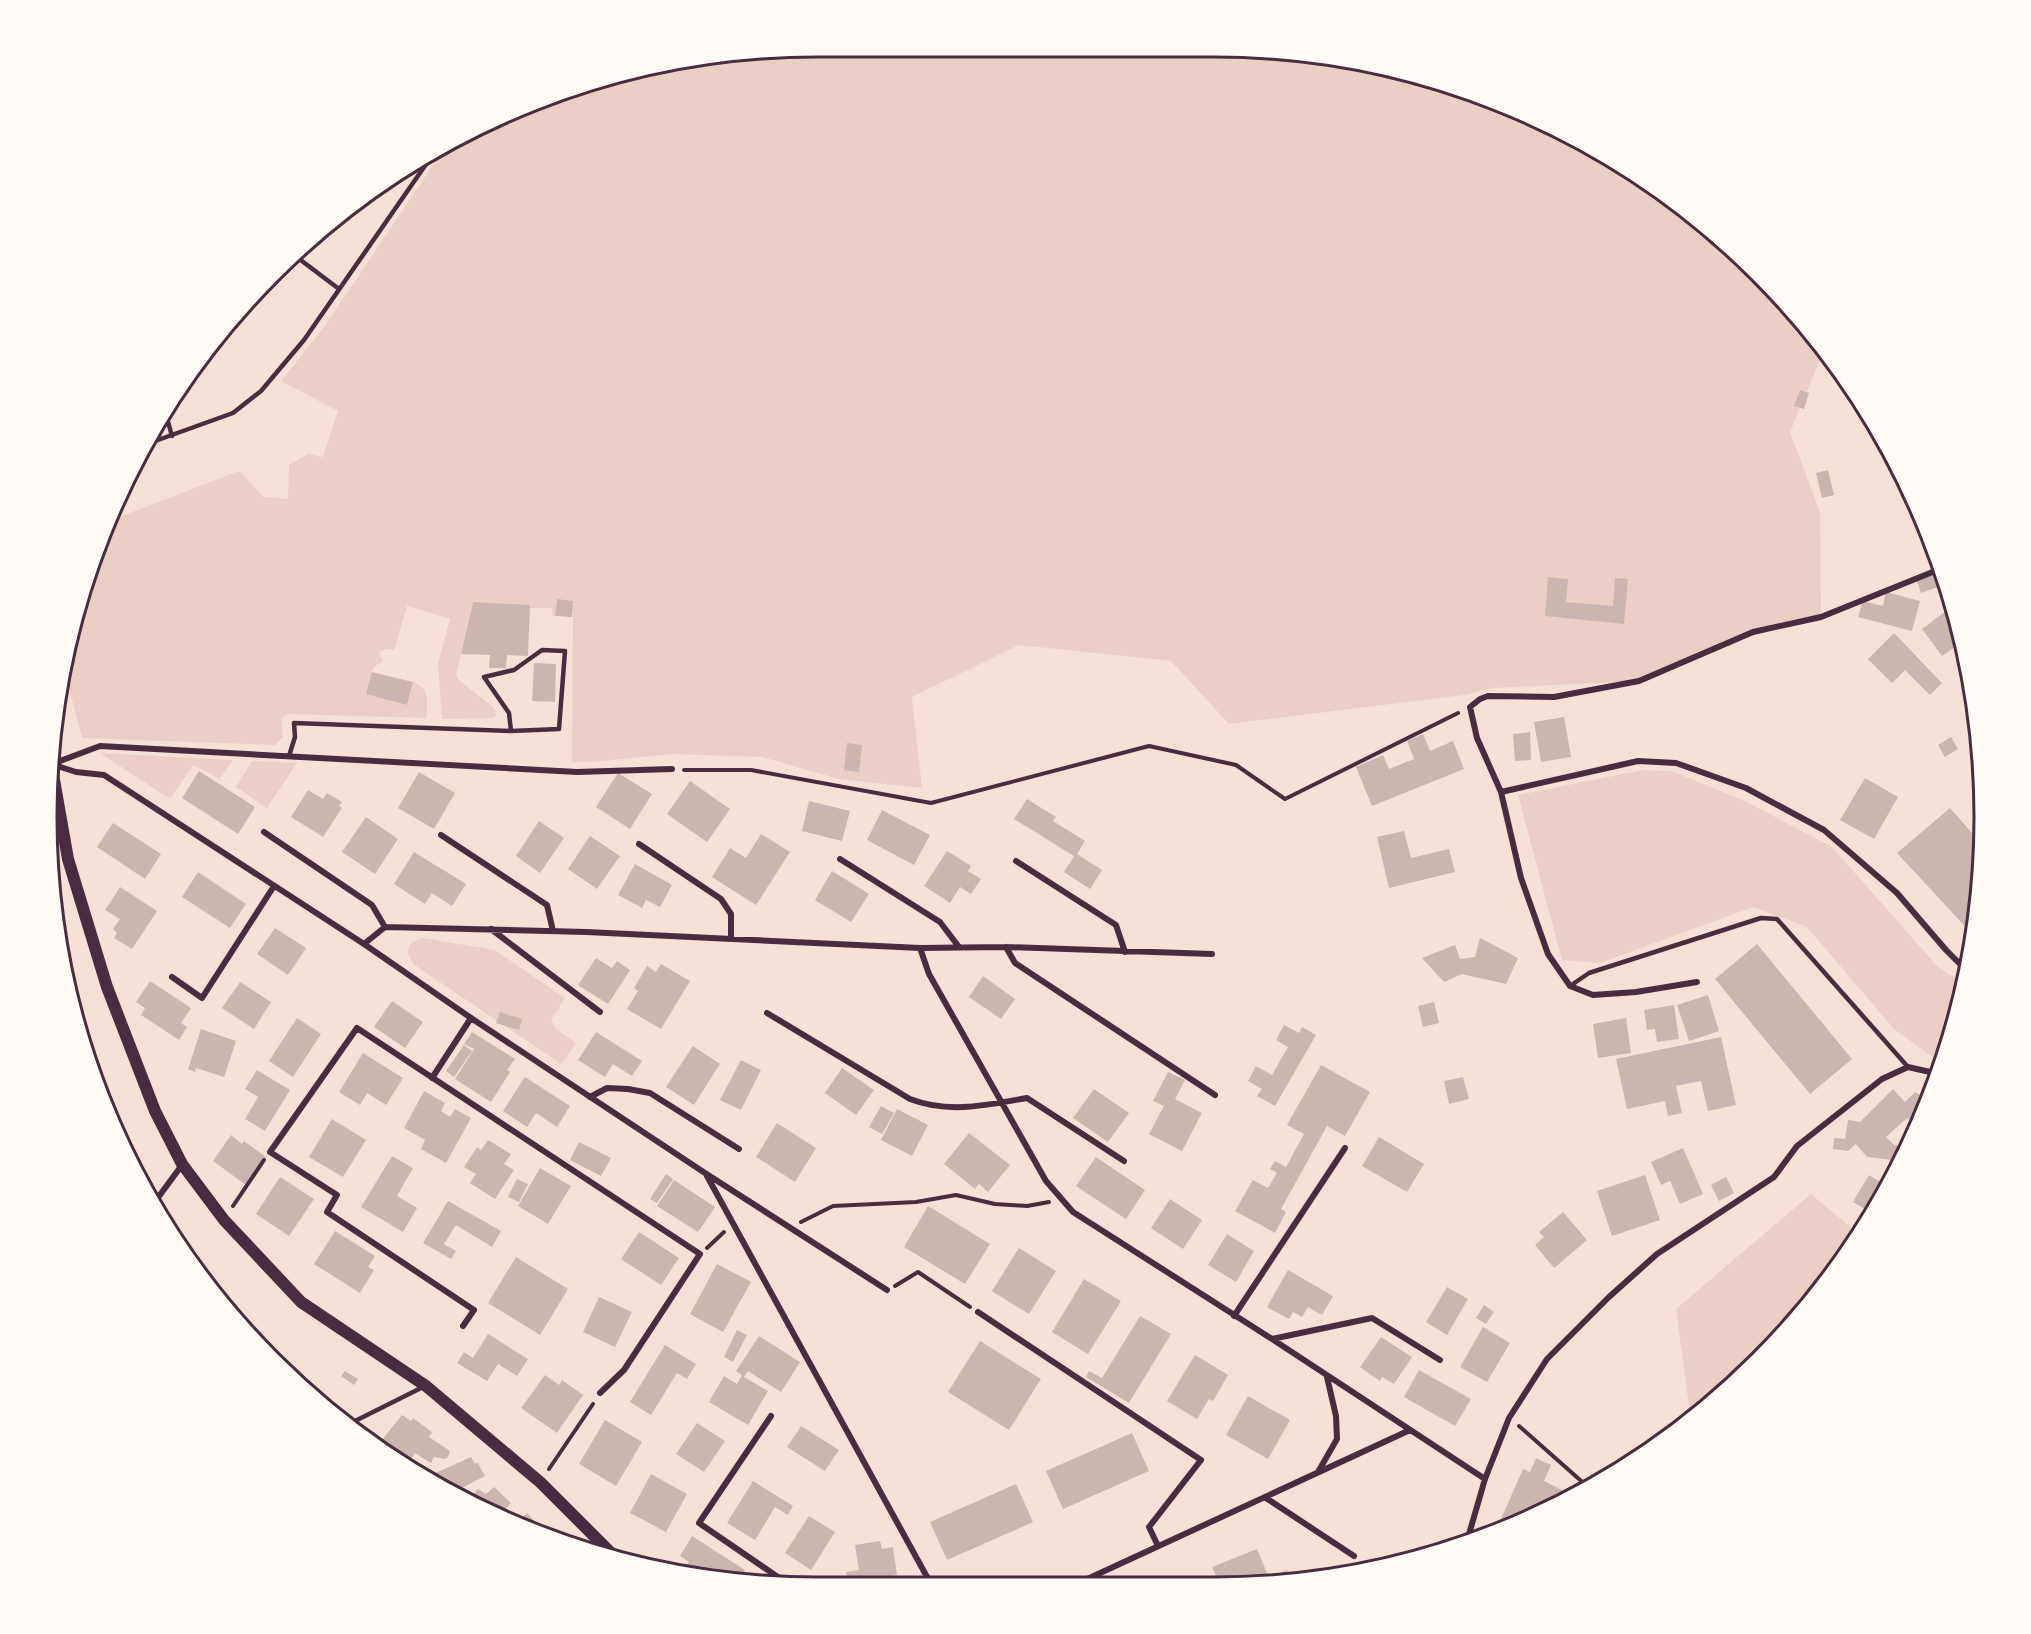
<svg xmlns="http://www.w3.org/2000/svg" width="2031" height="1634" font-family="Commissioner,sans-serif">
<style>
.green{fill:#ebcfc5}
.building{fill:#ccb4b1}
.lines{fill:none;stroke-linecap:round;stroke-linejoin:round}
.path{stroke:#4a2c40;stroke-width:4}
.service{stroke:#4a2c40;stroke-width:4.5}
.minor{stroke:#4a2c40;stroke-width:6}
.secondary{stroke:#4a2c40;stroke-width:12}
.rim{fill:none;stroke:#4a2c40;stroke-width:3}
</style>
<rect width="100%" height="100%" fill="#f7e1d7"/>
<path class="green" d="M817,47L1265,48L1365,61L1509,105L1600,150L1722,238L1825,348L1790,432L1820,512L1821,617L1753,632L1639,681L1493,688L1464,695L1229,724L1171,661L1019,645L912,697L922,788L839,779L762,757L672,754L592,762H572L573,601L557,600L555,616L552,615V608H529V605L473,602L456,675L459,680L494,708L497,715L493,718L442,719L438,663L450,619L407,606L394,650L385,649L379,653L383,661L374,667L372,672L382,698L407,705L413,682C430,687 428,703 426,718L289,714L281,718L283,737L275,745L82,738L66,677L87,570L109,521L239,471L264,497L288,499L289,465L308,454L323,457L338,411L281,381L324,327L441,153L444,144L618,73Z
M100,753L233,760L220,779L193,765L170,799Z
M252,761L297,763L267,808L236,787Z
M1643,770L1672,771L1747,802L1832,847L1938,967L1963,983L1944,1061L1942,1064L1894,1029L1807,927L1753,907L1600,963L1562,960L1518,795Z
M423,938L495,950L565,998L551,1020L556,1029L576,1043L561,1064L413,964L407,952L411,943Z
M1811,1194L1859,1234L1794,1325L1691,1421L1676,1309Z"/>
<path class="building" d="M1800,390L1809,393L1804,409L1794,406Z
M1828,470L1834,495L1822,498L1816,473Z
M1938,571L1943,585L1921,593L1916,579Z
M1548,577L1568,579L1566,602L1613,606L1615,578L1628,579L1624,624L1545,616Z
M1886,592L1920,601L1912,631L1858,617L1863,601L1883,606Z
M557,599L573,601L572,617L555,616Z
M473,602L530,605L528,656L507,655L506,668H489L490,655L461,654Z
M1954,605L1958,617L1962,642L1942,656L1922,629Z
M1894,633L1942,683L1930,695L1905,670L1892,683L1868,659Z
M534,663L556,664L555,702L532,701Z
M372,672L413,682L407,705L366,694Z
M1564,717L1571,757L1541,762L1534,722Z
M1530,732L1531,760L1515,761L1513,734Z
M1423,734L1430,751L1453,741L1464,769L1372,806L1356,767L1383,755L1389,769L1414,759L1407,741Z
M1951,737L1958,749L1945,757L1938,745Z
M847,743L862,745L859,772L844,770Z
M199,771L255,807L238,834L182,798Z
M419,772L455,793L434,829L398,808Z
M618,773L652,794L630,829L596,807Z
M1865,778L1898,797L1874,839L1840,820Z
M690,781L730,809L707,842L667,814Z
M308,790L323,799L327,793L342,802L339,806L342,808L323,837L291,817Z
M1027,799L1056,817L1053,821L1085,841L1077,854L1102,870L1090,889L1064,872L1074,856L1014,819Z
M809,801L850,811L842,841L802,831Z
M1950,808L1980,842L1978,917L1974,936L1897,853Z
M882,810L930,835L914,865L867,840Z
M366,817L398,839L375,874L342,852Z
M539,821L564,838L540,873L516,856Z
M113,823L161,854L145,879L97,847Z
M1404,831L1411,858L1449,849L1455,872L1389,888L1377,837Z
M761,834L790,852L756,905L712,877L730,848L746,858Z
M590,836L620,856L597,889L568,869Z
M947,851L971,866L968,871L981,879L971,894L960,887L950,903L924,886Z
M414,852L466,884L452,906L432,893L425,904L394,884Z
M635,864L672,885L660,907L646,900L642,908L618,895Z
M832,871L869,894L851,922L815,900Z
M198,872L246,904L230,928L182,897Z
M120,887L157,911L132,949L114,938L117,933L113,929L120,919L105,910Z
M275,928L306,948L288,975L257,954Z
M1480,938L1518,958L1506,984L1462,974L1444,982L1422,958L1455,945L1460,959L1475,957Z
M1757,944L1852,1059L1810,1094L1715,979Z
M596,958L612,968L617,961L630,970L608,1004L578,985Z
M661,964L690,981L661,1029L627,1009L638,991L634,988L647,966L656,972Z
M983,976L1015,999L1001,1019L969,997Z
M150,981L191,1008L181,1023L187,1027L179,1040L141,1015L145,1008L136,1002Z
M240,982L271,1002L254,1029L222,1008Z
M1708,995L1719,1031L1689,1041L1677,1005Z
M392,1001L423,1022L405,1048L374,1027Z
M1434,1002L1439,1023L1423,1027L1418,1006Z
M1674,1005L1679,1039L1657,1042L1655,1029L1647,1030L1644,1010Z
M500,1012L522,1019L519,1030L496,1023Z
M297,1018L321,1034L293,1077L269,1061Z
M1626,1018L1631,1053L1598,1058L1593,1024Z
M1284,1025L1299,1033L1302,1027L1316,1035L1275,1106L1257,1096L1262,1089L1248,1081L1256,1066L1272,1075L1288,1047L1276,1040Z
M201,1029L236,1041L224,1077L196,1068L195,1072L188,1069Z
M472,1032L515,1059L507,1070L510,1072L491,1102L455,1079L474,1049L464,1044Z
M596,1032L642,1061L632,1076L613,1064L605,1077L578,1060Z
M1721,1037L1736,1105L1708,1111L1701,1081L1676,1086L1682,1113L1668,1116L1665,1101L1627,1109L1616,1059Z
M464,1045L472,1051L454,1077L446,1071Z
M693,1046L720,1064L694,1105L666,1087Z
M363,1053L403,1078L386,1105L367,1093L360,1105L339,1092Z
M741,1060L761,1070L741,1110L720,1100Z
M1321,1065L1370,1092L1345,1136L1327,1126L1281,1209L1286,1212L1275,1233L1235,1211L1253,1180L1268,1188L1277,1173L1270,1169L1275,1161L1286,1167L1304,1134L1287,1125Z
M842,1068L874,1090L856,1115L825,1093Z
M257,1070L290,1090L265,1131L245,1119L258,1097L245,1089Z
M1168,1072L1185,1080L1175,1099L1202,1113L1182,1151L1149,1134L1164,1106L1153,1101Z
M525,1077L570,1106L557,1127L536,1113L527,1127L503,1111Z
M1463,1077L1469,1099L1449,1104L1444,1081Z
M1094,1089L1129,1113L1108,1142L1073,1118Z
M1893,1089L1905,1102L1915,1092L1928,1099L1917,1124L1907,1118L1886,1137L1894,1145L1906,1147L1900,1161L1867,1157L1856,1144L1848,1151L1833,1149L1834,1138L1845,1139L1848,1120L1860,1122Z
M424,1091L445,1103L441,1111L450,1117L455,1109L471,1118L446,1163L421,1149L425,1140L404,1128Z
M881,1106L894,1113L882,1134L869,1127Z
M897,1109L928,1125L912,1156L881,1140Z
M332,1119L366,1140L343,1177L309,1157Z
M777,1123L816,1148L795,1182L756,1157Z
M969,1133L1010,1165L988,1192L979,1184L975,1189L944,1164Z
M231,1135L242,1144L244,1141L266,1157L246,1185L213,1161Z
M1379,1137L1424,1164L1407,1192L1362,1166Z
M488,1140L511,1154L504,1164L514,1170L495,1199L470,1183L476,1174L464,1167L477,1147L481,1150Z
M579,1142L611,1158L601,1176L570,1160Z
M1683,1148L1703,1194L1680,1204L1670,1181L1661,1185L1651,1162Z
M392,1156L413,1168L397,1196L417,1208L403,1232L361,1207Z
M1096,1157L1145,1190L1126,1219L1076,1186Z
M540,1168L571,1186L548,1224L518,1206Z
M666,1174L673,1179L657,1203L650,1199Z
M1645,1175L1660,1220L1612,1236L1597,1191Z
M1869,1175L1888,1187L1881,1202L1873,1214L1853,1202Z
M280,1177L314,1199L289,1236L256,1214Z
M1726,1177L1734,1193L1719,1201L1711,1185Z
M517,1179L528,1184L519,1202L508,1197Z
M674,1180L715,1207L698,1232L657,1206Z
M1170,1199L1202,1220L1183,1249L1151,1228Z
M448,1201L501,1231L492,1247L456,1225L444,1244L456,1251L451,1259L423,1243Z
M928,1206L990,1244L965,1284L904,1247Z
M1563,1212L1587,1240L1554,1268L1535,1245L1544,1237L1539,1232Z
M335,1231L375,1256L368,1267L374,1270L360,1293L314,1264Z
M639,1232L679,1258L661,1285L621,1259Z
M1227,1234L1254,1251L1236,1282L1208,1265Z
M1019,1248L1056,1271L1029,1314L992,1291Z
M516,1257L568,1289L540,1335L488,1303Z
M717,1264L751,1282L723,1332L690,1314Z
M1288,1270L1333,1296L1322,1315L1308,1307L1302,1317L1293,1312L1289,1319L1267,1307Z
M1084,1279L1121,1301L1088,1354L1052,1332Z
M1447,1287L1468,1299L1447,1335L1426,1322Z
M599,1297L632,1312L615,1347L583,1332Z
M1484,1305L1494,1312L1486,1324L1476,1318Z
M1140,1316L1171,1334L1129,1403L1086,1377L1089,1371L1102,1378Z
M1483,1327L1510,1343L1487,1382L1460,1367Z
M737,1330L747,1335L733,1362L724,1357Z
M488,1334L528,1359L517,1376L498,1364L487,1381L457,1363L464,1352L473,1358Z
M759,1336L800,1362L781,1392L748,1371L744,1377L768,1391L748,1425L709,1402L724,1376L737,1384L742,1375L736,1371Z
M1381,1337L1412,1357L1394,1384L1382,1377L1380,1381L1360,1367Z
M980,1341L1041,1379L1009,1430L948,1392Z
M665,1345L696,1364L687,1379L677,1373L651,1415L630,1402Z
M1195,1355L1228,1375L1213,1401L1209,1399L1197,1419L1167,1401Z
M288,1363L297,1376V1377L285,1365Z
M1419,1370L1471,1399L1455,1426L1404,1397Z
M345,1371L358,1379L354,1385L341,1376Z
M545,1375L559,1385L562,1380L583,1395L557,1433L521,1408Z
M1248,1396L1290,1420L1268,1459L1226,1435Z
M402,1415L411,1421L413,1418L432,1432L429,1437L450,1451L448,1457L445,1459L434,1457L431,1463L415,1453L408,1462L393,1452L391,1455L377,1446Z
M605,1420L642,1442L616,1486L579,1464Z
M697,1423L725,1441L704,1472L676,1454Z
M801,1426L839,1450L825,1471L787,1447Z
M1132,1433L1149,1471L1063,1509L1046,1471Z
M471,1457L475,1464L478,1463L485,1476L452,1493L442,1487L441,1484L436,1483L431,1475Z
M1536,1458L1551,1465L1544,1481L1574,1496L1555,1508L1513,1524L1501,1519L1523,1469L1530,1472Z
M651,1474L687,1494L666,1532L630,1513Z
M753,1481L793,1506L788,1515L775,1507L755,1540L727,1523Z
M1016,1484L1033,1522L947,1560L930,1522Z
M494,1487L511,1503L499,1516L477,1508L466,1502L478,1489L486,1494Z
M527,1513L548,1535L517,1524Z
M809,1516L835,1532L811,1570L785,1553Z
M692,1536L745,1570L739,1581L683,1572L689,1562L680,1556Z
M880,1541L882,1549L893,1547L897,1575L878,1578L879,1586H848L846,1572L859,1570L855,1545Z
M1257,1549L1269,1578L1287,1570L1292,1581L1264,1586H1198L1217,1578L1212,1567Z"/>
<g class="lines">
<path class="path" d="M684,770H751L931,803L1149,746L1236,765L1285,799L1458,713
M233,1206L264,1160
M801,1222L833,1206L916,1202L956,1195L995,1204L1027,1206L1049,1202
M707,1248L724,1232
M895,1286L918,1272L970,1307
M1519,1426L1588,1487
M549,1469L593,1404"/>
<path class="service" d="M294,255L339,289
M165,411L172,436
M144,445L233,413L261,391L304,340L438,147
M289,756L295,737L294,723L511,731L559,729L565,651L542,650L514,670L484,677L509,713L511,731
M1570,986L1589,973L1761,918L1777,919L1908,1067
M345,1426L423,1387"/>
<path class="minor" d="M51,764L76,772L104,775L364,944L471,1018L705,1173L887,1290
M52,764L100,746L577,772L672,769
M1501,792L1638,761L1676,763L1746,788L1824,830L1897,893L1946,950L1966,970
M264,832L372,905L385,927
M441,835L547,905L553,931
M639,844L721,899L731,914V939
M840,859L940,922L959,947
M1016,861L1116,925L1125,952
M491,929L600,1012
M364,944L385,927L586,932L920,948L1006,947L1212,954
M1006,947L1015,963L1215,1095
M920,948L929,974L1046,1181L1073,1212L1272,1339L1485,1479
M172,977L202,998L274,886
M1697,982L1636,992L1593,995L1570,986L1548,954L1521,878L1501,792L1477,738L1470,707L1480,699L1488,696L1554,697L1639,681L1753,632L1821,617L1940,569
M767,1013L910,1099C949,1114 987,1105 1027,1098L1124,1161
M432,1078L471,1018
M590,1097L607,1088L628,1089L650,1093L739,1149
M707,1176L932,1586
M154,1203L182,1165
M978,1312L1201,1460L1149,1527L1158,1546
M1234,1316L1345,1148
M463,1326L474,1310L327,1212L337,1195L270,1152L357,1028L700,1254L624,1370L600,1393
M1272,1339L1372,1318L1440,1360
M771,1416L699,1523L791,1586
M1318,1472L1337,1439L1336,1416L1327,1377
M1266,1498L1354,1556
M1467,1541L1485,1479L1509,1418L1547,1359L1609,1297L1657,1254L1774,1177L1797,1146L1882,1079L1908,1067L1939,1074
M1072,1586L1410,1430"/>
<path class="secondary" d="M50,757L68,859L107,987L155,1111L182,1164L224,1220L301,1302L426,1386L540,1482L620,1562"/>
</g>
<path d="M0 0H2031V1634H0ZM817 57H1214A760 760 0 0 1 1974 817V817A760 760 0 0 1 1214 1577H817A760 760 0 0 1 57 817V817A760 760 0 0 1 817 57Z" fill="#fffaf5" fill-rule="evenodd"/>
<path class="rim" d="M817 57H1214A760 760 0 0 1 1974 817V817A760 760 0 0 1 1214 1577H817A760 760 0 0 1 57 817V817A760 760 0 0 1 817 57Z"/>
</svg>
